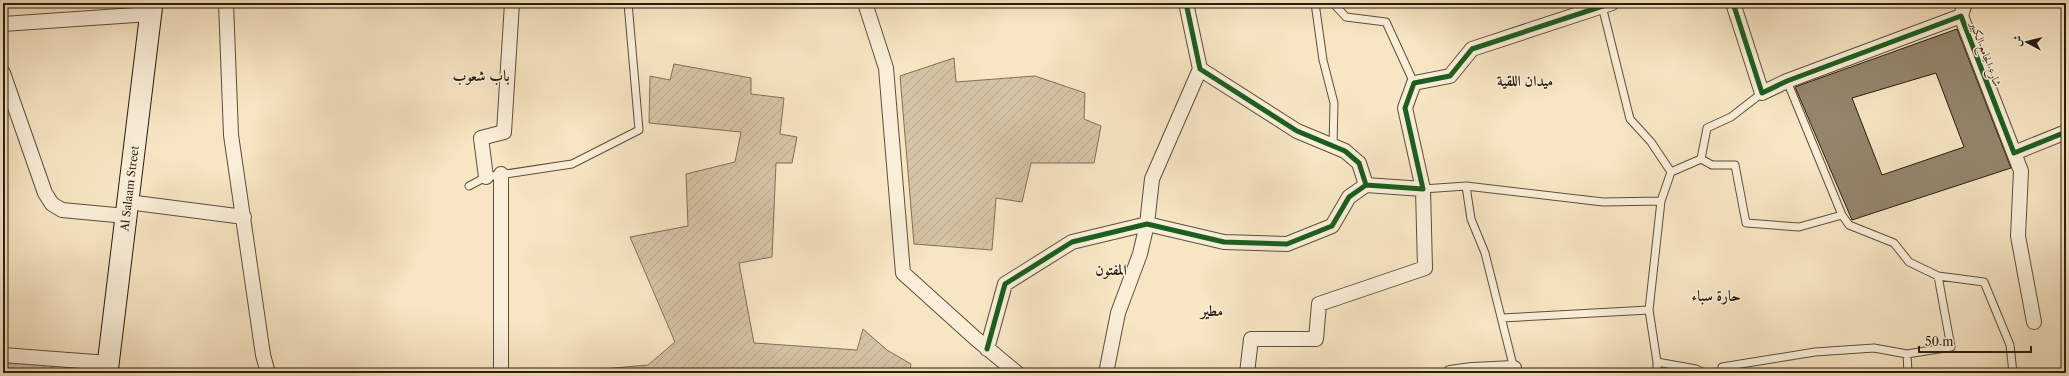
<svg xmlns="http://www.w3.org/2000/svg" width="2069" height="376" font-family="'Libre Caslon Text',Amiri,serif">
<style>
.garden{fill:url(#garden-furrows);stroke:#7e7059}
.building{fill:#94856c;stroke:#281d0e;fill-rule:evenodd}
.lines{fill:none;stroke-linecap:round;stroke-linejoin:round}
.service-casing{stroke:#5c4f3b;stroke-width:9}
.minor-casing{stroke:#5c4f3b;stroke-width:16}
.secondary-casing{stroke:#281d0e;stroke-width:23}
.service{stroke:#faeed8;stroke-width:7}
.minor{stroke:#faeed8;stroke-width:14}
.secondary{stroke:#faeed8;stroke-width:21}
.cycleway-casing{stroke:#faeed8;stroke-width:8}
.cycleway{stroke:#1b5e20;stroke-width:5}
.labels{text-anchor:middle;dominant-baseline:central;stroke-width:3;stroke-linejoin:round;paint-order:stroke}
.street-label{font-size:11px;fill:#281d0e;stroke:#faeed8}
.district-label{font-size:15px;font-weight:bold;fill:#281d0e;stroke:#faeed8}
</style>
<defs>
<pattern id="garden-furrows" width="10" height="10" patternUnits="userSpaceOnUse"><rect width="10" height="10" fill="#d4c3a4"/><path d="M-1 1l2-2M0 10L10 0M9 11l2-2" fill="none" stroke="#b6a78c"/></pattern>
</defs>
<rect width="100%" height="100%" fill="#f7e5c3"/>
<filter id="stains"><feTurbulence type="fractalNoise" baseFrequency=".005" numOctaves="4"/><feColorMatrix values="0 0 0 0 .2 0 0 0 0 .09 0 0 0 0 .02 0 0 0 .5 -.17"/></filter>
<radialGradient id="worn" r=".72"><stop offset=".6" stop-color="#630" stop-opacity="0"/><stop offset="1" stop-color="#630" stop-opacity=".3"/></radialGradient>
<path class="garden" d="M954,58L956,82L1035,76L1085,93L1084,119L1101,126L1094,163H1031L1022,202L996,198L992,250L914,244L900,76Z
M674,64L751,78V94L784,98L780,134L797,137L792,163H776L772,257L739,263L754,343L857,350L863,329L887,350L911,364L909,373H592L591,370L648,365L675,342L630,237L688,226L686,174L735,162L741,132L649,123L650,76L670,80Z
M3,360L53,363L52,373H3Z"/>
<path class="building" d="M1957,29L2011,168L1852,220L1795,87ZM1936,73L1964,147L1882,175L1852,98Z"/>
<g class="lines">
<g class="service-casing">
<path id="service" d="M1315,3L1323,60L1334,103L1333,147
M1333,3L1346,17L1386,22L1414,83
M1602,6L1630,119L1651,142L1671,172
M1787,81L1842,215L1849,225L1894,243L1909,262L1938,276L1984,282L2010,345L2013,373
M1701,159L1712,165H1735L1746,223L1799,227L1842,215
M469,186L486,177L572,164L639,130L628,3
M1466,186L1471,219L1485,253L1514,369
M1423,189L1466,186L1603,202L1661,201
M1502,318L1649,310
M1907,354L1908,373
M1657,362L1696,369L1704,373
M1657,373V362L1649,310L1661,201L1671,172L1701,159L1707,128L1731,117L1762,93
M1721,373L1722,367L1815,352L1874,348L1907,354L1951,347L1938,276"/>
</g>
<g class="minor-casing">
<path id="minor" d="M226,3L231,135L263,355L268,373
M865,3L886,68L903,273L975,338L1017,373
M1186,3L1200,69L1297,131L1345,151L1359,163L1366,185L1423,189L1405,108L1414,83L1450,76L1472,49L1612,3
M1733,3L1762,93L1787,81L1961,16L2014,153L2066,132
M1961,16L1965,3
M3,24L150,14
M3,73L45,193L52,204L62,210L126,216
M2014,153L2021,171L2018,236L2034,322
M501,174V373
M486,177L481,138L504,132L512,3
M128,202L244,217
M987,349L1005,284L1072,242L1147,224L1224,242L1287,244L1332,226L1349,197L1366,185
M3,355L108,363
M1106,373L1118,313L1140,254L1147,224L1152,179L1200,69
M1247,373L1251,339H1316L1319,304L1425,268L1423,189
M1450,373L1472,370L1514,368"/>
</g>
<g class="secondary-casing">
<g id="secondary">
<path id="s1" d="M107,373L152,3"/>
</g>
</g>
<use href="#service" class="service"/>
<use href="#minor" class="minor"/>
<use href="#secondary" class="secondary"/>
<g class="cycleway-casing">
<path id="cycleway" d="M1186,3L1200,69L1297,131L1345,151L1359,163L1366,185L1423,189L1405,108L1414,83L1450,76L1472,49L1612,3
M1733,3L1762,93L1787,81L1961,16L2014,153L2066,132
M987,349L1005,284L1072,242L1147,224L1224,242L1287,244L1332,226L1349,197L1366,185"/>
</g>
<use href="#cycleway" class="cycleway"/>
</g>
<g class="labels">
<g class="street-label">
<text transform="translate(1986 54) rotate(69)">شارع الجامع الكبير</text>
<text stroke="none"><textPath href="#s1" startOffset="186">Al Salaam Street</textPath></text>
</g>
<g class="district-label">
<text x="481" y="75">باب شعوب</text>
<text x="1525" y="80">ميدان اللقية</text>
<text x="1111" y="269">المفتون</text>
<text x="1716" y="295">حارة سباء</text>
<text x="1212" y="310">مطير</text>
</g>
</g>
<rect width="2069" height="376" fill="none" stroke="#f7e5c3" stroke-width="16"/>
<rect x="4" y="4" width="2061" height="368" fill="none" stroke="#281d0e" stroke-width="2"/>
<rect x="8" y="8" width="2053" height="360" fill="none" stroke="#281d0e"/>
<g transform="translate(2027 42) rotate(277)" stroke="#faeed8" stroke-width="3" paint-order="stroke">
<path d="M0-3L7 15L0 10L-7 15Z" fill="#281d0e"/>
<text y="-6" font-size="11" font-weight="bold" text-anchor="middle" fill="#281d0e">ش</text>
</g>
<path d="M1919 346v6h112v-6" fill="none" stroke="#281d0e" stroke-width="2"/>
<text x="1925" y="346" font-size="12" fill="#281d0e" stroke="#faeed8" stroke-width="3" paint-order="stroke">50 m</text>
<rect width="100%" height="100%" filter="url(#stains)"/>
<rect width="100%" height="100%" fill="url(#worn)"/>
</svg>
